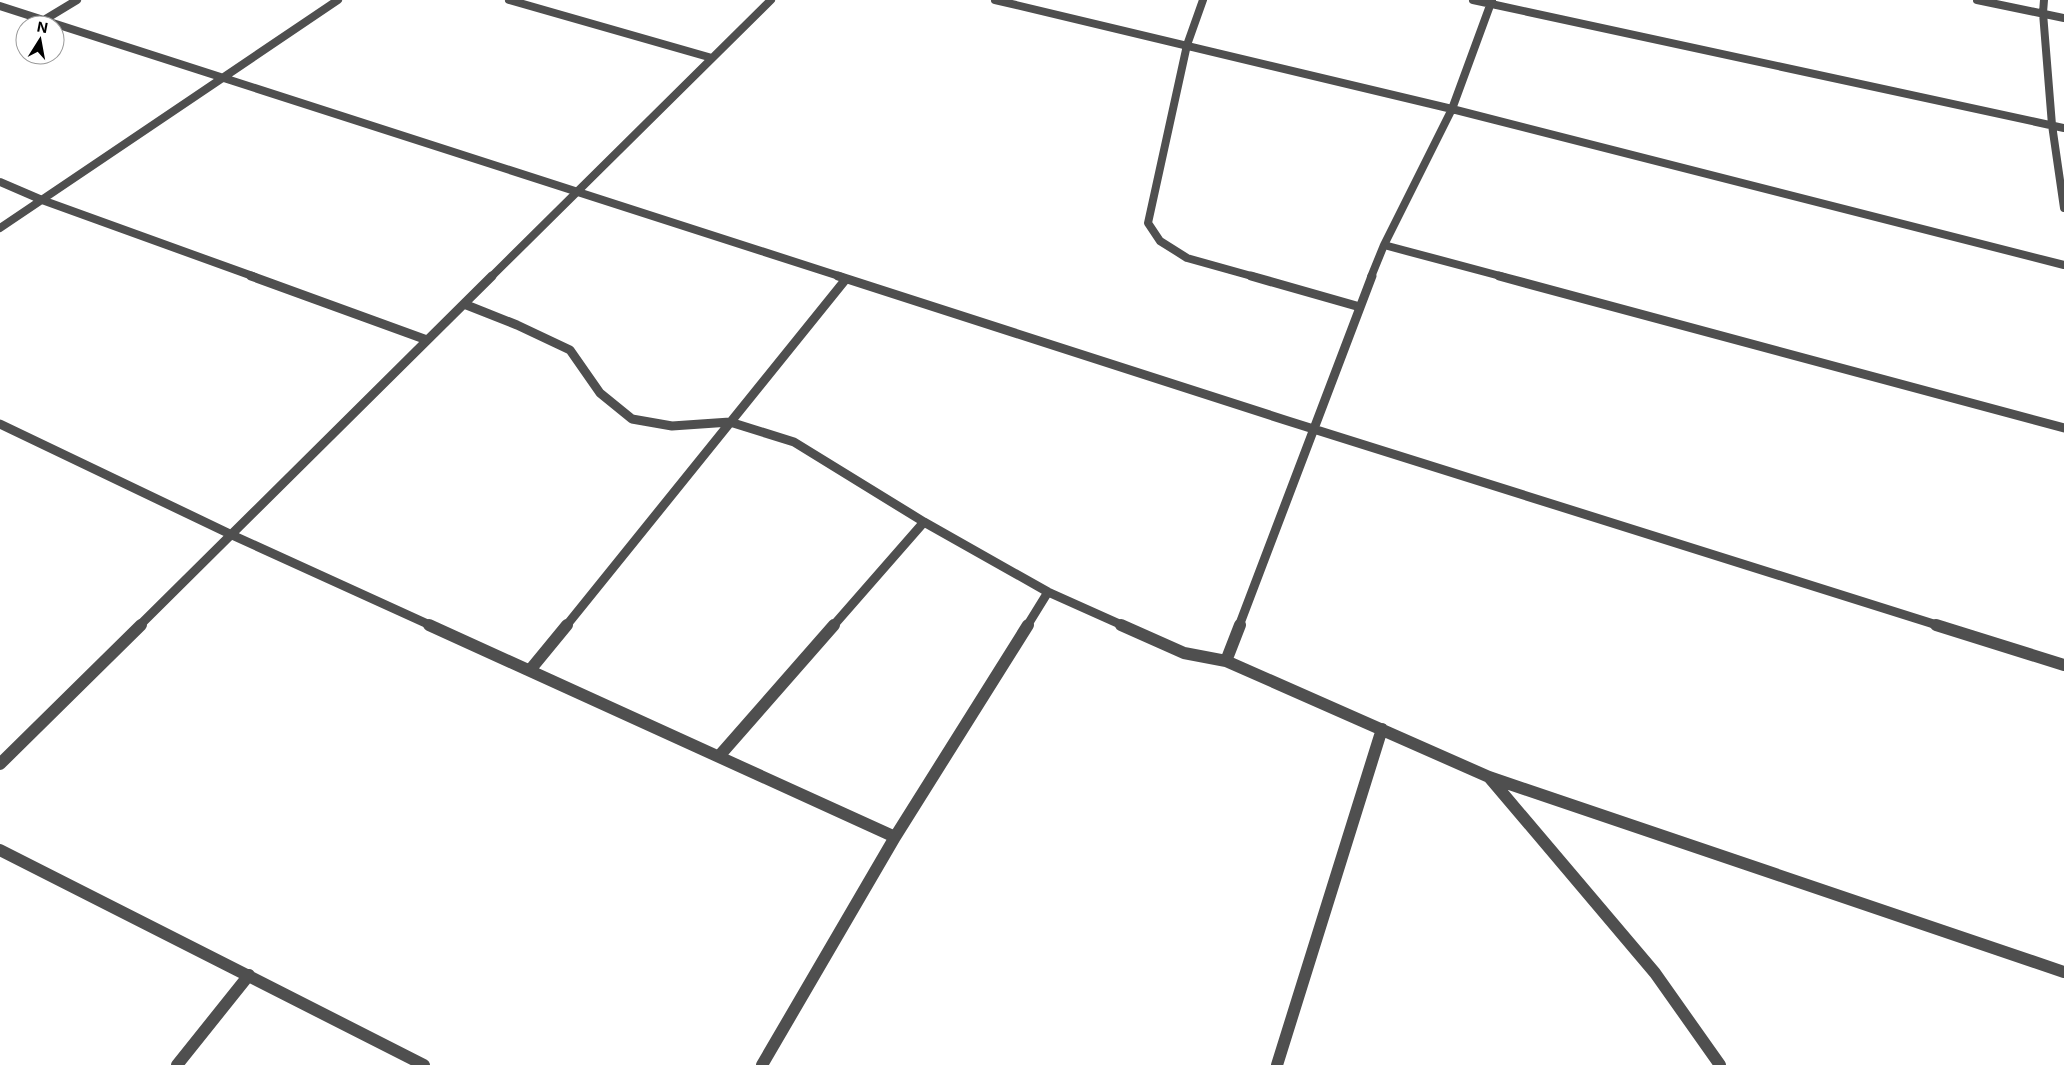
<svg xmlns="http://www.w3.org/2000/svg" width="2064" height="1065" font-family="Inter,sans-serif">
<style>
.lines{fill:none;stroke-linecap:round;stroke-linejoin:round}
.minor-far2{stroke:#4f4f4f;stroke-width:8}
.minor-far1{stroke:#4f4f4f;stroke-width:9}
.minor{stroke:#4f4f4f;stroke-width:12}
</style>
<rect width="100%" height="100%" fill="#fff"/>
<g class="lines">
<path class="minor-far2" d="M509,0L712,58
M995,0L1452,109L2064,265
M1203,0L1187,45L1148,223L1160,241L1187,258L1255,277
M1473,0L2064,128
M1977,0L2064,18
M2044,0L2043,13L2052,125L2064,208
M0,6L842,277
M44,20L77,0
M0,182L42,200L255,277
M0,228L338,0
M1384,245L1504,277
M491,277L771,0
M1371,277L1384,245L1452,109L1492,0"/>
<path class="minor-far1" d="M251,276L427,340
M838,276L1288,421L1940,626
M1251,276L1360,307
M1499,276L2064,428
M464,304L517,325L570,350L600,393L632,419L672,426L730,422L794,442L924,522L1048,592L1124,626
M0,424L232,535L432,626
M139,626L492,276
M566,626L846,279
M833,626L924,522
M1027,626L1048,592
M1239,626L1372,276"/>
<path class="minor" d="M429,625L895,837
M1121,625L1184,653L1226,661L1489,777L2064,972
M1936,625L2064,665
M1226,661L1240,625
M530,670L567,625
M720,755L834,625
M0,764L141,625
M1489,777L1655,973L1720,1065
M0,850L424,1065
M177,1065L249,975
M762,1065L895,837L1028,625
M1277,1065L1382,729"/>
</g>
<g transform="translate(40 40) rotate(11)"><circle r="24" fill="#ffffff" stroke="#999999"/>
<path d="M0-4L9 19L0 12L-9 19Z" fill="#000000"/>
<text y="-8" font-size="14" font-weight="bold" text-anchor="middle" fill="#000000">N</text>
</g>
</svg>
